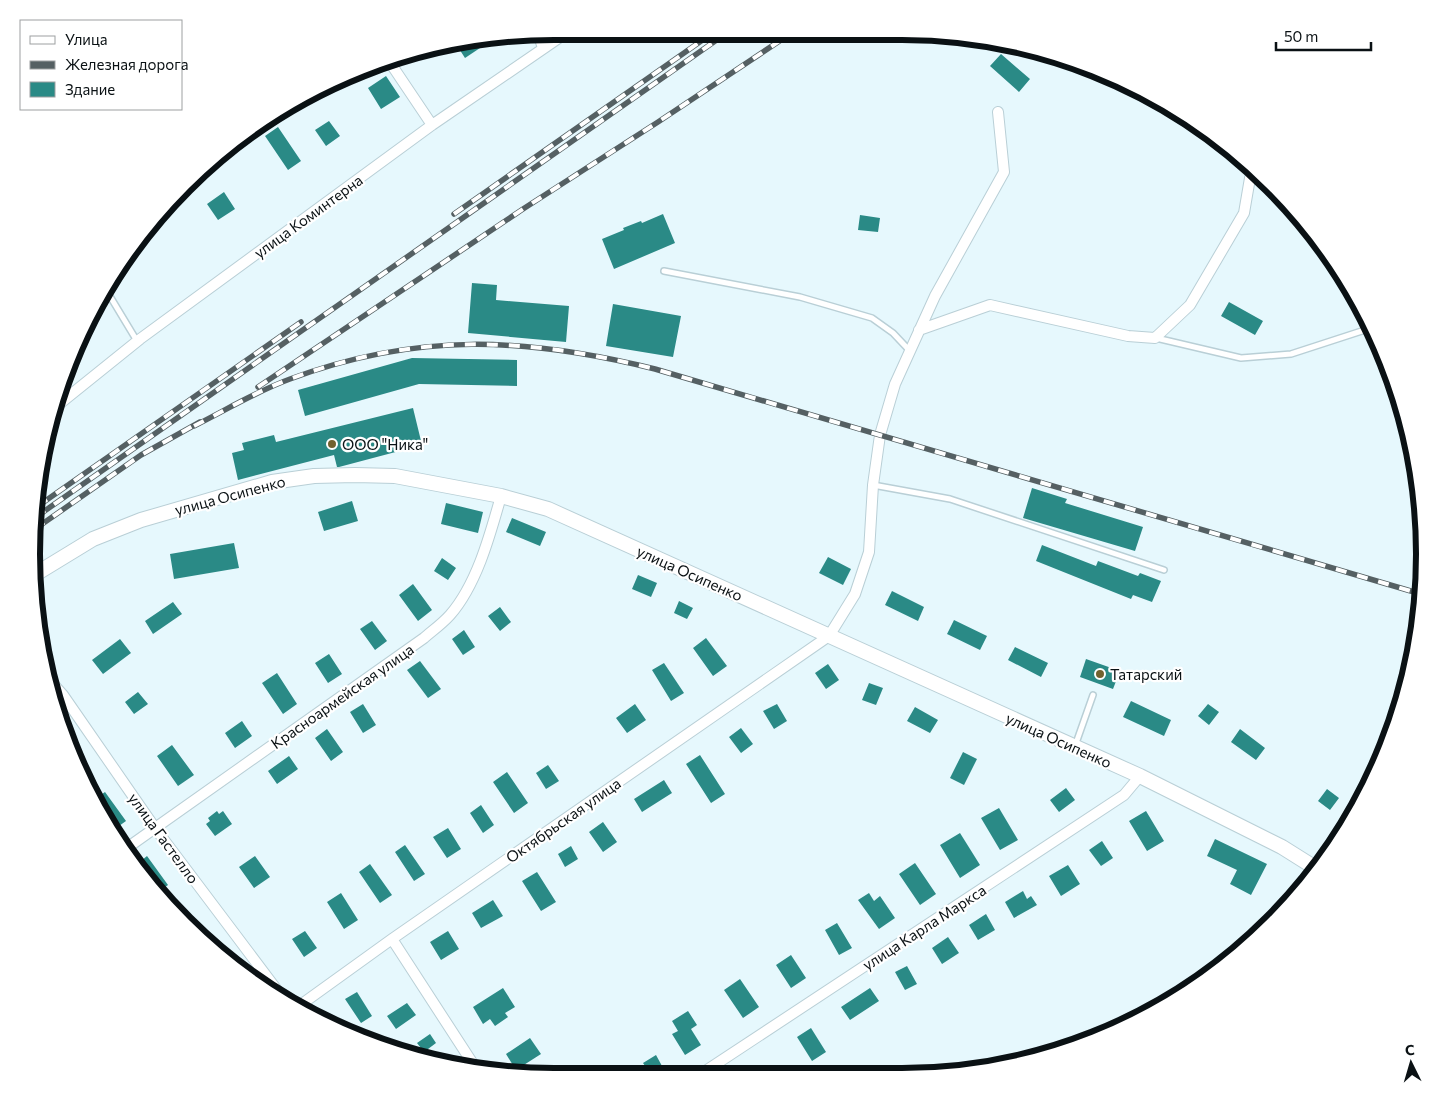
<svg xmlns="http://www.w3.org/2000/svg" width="1456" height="1108" font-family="Commissioner,sans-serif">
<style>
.building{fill:#2a8a86}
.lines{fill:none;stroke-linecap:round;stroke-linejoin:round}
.lane-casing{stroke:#b9cfd6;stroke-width:8}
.street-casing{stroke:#b9cfd6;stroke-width:12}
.secondary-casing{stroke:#b9cfd6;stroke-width:16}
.lane{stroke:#fff;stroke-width:5}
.street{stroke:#fff;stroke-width:10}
.secondary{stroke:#fff;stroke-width:14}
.rail-casing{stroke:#556063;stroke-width:5.5}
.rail{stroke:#fff;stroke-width:4;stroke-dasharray:11;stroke-linecap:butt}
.poi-dot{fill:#72612f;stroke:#fff;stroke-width:2}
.labels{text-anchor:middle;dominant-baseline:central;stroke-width:4.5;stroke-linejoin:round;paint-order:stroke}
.street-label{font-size:15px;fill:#0a1114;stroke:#fff}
.poi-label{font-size:15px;fill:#0a1114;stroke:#fff;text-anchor:start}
.rim{fill:none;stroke:#0a1114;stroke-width:6}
</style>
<rect width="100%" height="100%" fill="#e6f8fd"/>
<path class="building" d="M484,40H492L465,58L456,44Z
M1001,54L1030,79L1019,92L990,66Z
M386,76L400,97L381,109L368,88Z
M329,121L340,136L326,146L315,130Z
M278,127L301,161L288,170L265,136Z
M224,192L235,209L218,220L207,204Z
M663,214L675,243L614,269L602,239L624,230L623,228L641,221L642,223Z
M860,215L880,218L878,232L858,230Z
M472,283L497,285L496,300L569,306L566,342L468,333Z
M1229,302L1263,321L1255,335L1221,316Z
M613,304L681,316L673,357L606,346Z
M412,358L517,360V386L419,384L305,416L298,390Z
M413,408L422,445L339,467H337L334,455L238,480L232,453L244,450L242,443L274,435L276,442Z
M1032,488L1067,499L1065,503L1143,527L1135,551L1023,518Z
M352,501L358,521L324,531L318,512Z
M446,503L483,512L478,533L441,524Z
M512,518L546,532L540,546L506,532Z
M234,543L239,568L174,579L170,554Z
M1042,545L1096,566L1098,561L1138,576L1140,573L1161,581L1152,602L1133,595L1131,599L1036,561Z
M828,557L851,569L843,585L819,573Z
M442,558L456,568L448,580L434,571Z
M638,575L657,583L651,597L632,589Z
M413,584L432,610L418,621L399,595Z
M892,591L924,607L918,621L885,605Z
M679,601L693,608L687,619L674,613Z
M173,602L182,614L153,634L145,621Z
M500,607L511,622L500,631L488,616Z
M954,620L987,636L980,650L947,634Z
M372,621L387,641L375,650L360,629Z
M464,630L475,647L463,655L452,639Z
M706,638L727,666L713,676L693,648Z
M120,639L131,653L103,674L92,660Z
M1015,647L1048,663L1041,677L1008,660Z
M329,654L342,674L328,683L315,663Z
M1086,659L1120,671L1113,689L1080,677Z
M420,661L441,689L428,698L407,670Z
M664,663L684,693L671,701L652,670Z
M828,664L839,680L826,689L815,673Z
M277,673L297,704L283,714L262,683Z
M869,683L883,688L876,705L862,700Z
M138,692L148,704L134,714L125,702Z
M1131,701L1171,720L1164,736L1123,717Z
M363,704L376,725L363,733L350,712Z
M635,704L646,720L627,733L616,718Z
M777,704L787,721L774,729L763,711Z
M1208,704L1219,712L1209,725L1198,716Z
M915,707L938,720L930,733L907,721Z
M242,721L252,736L235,748L225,733Z
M741,728L753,744L741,753L729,737Z
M327,729L343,752L331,761L315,738Z
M1240,729L1265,748L1256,760L1231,742Z
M172,745L194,775L178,786L157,756Z
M963,752L977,759L964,785L950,778Z
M700,755L725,794L711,803L686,764Z
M289,756L298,769L277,784L268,771Z
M548,765L559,781L546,789L536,773Z
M507,772L528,803L514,813L493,782Z
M664,780L672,793L642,812L634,799Z
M1066,788L1075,800L1059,812L1050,800Z
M1327,789L1339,798L1330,810L1318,801Z
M105,792L126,821L112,831L95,799Z
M481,805L494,825L483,833L470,813Z
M999,808L1018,840L1000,850L981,818Z
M217,811L219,814L223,811L232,824L215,836L206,824L210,821L208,818Z
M1146,811L1164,841L1147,851L1129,821Z
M603,822L617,842L603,852L589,832Z
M448,828L461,849L447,858L433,837Z
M960,833L980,865L960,878L940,845Z
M1215,839L1267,864L1251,895L1230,884L1237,870L1207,856Z
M1102,841L1113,858L1101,866L1089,850Z
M405,845L425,874L414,881L395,852Z
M571,846L578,859L565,867L558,854Z
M147,856L168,885L158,892L136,865Z
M255,856L270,877L254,888L239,867Z
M915,863L936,894L920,905L899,874Z
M370,864L392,895L380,903L359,872Z
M1068,865L1080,884L1061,896L1049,876Z
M537,872L556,902L541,911L522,881Z
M1023,891L1027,899L1031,896L1037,905L1014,918L1005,902Z
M341,893L358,920L344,929L327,902Z
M869,893L874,901L880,896L895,918L879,929L858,900Z
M493,900L503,916L481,928L472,913Z
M986,914L995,930L978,940L969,925Z
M837,923L852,948L839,955L825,930Z
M305,931L317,948L304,957L292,939Z
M448,931L459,949L441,960L430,942Z
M948,937L959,953L942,964L932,948Z
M791,955L806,978L791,988L776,965Z
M907,966L917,984L905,990L895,972Z
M740,979L759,1007L743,1018L724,990Z
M503,988L515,1007L505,1013L508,1017L495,1026L490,1019L483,1024L473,1007Z
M870,988L879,1001L850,1020L841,1007Z
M357,992L372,1016L361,1023L345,999Z
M407,1003L416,1015L396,1029L387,1016Z
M688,1011L697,1025L691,1029L701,1045L685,1055L672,1034L678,1031L672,1021Z
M811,1028L826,1052L812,1061L797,1037Z
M430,1034L436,1043L424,1052L417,1043Z
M530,1038L541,1054L516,1070L506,1054Z
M656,1055L662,1066L652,1072H649L643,1063Z"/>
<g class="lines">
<g class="lane-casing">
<path id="lane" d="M1129,84L1171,113L1174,110
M1250,168V178
M664,271L800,297L872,318L893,333L910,351
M105,288L137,341
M1156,338L1241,358L1291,354L1371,328
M873,485L950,499L1164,570
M1075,746L1093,695"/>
</g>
<g class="street-casing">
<path id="street" d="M538,33L543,48
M389,61L432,125
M919,330L990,305L1128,336L1155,338L1190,305L1244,213L1250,178L1263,179
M53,409L140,339L432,125L569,31
M47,677L63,695L155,828L283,998
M124,850L424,638C432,631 442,624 450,615C477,584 490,535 501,496
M392,939L477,1070
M299,1006L392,939L829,636L855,594L869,552L873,485L880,435L895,384L935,296L1004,172L998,112
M704,1072L1124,795L1140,776"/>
</g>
<g class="secondary-casing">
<path id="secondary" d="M34,575L93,539L141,520L272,482L314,476L355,475L395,476L501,496L548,509L1140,776L1282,847L1317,869"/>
</g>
<use href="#lane" class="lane"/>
<use href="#street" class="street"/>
<use href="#secondary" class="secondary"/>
<g class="rail-casing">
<path id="rail" d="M454,214L714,32
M258,387L523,209L658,122L793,32
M194,426C226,410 257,391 290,379C417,332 525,337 655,369L1421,594
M38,506L301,322
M36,517L728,32
M35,529L141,455L200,422"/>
</g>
<use href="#rail" class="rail"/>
</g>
<g class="poi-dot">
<circle cx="332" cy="444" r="5"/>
<circle cx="1100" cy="674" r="5"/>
</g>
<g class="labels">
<g class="street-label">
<text transform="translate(308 216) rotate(-36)">улица Коминтерна</text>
<text transform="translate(230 495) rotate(-15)">улица Осипенко</text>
<text transform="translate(690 573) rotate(24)">улица Осипенко</text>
<text transform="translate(342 696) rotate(-35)">Красноармейская улица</text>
<text transform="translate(1059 740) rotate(24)">улица Осипенко</text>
<text transform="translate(563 820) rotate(-35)">Октябрьская улица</text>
<text transform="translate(164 838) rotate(54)">улица Гастелло</text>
<text transform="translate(924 927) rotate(-33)">улица Карла Маркса</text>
</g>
<g class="poi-label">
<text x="342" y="444">ООО "Ника"</text>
<text x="1110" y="674">Татарский</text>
</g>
</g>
<path d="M0 0H1456V1108H0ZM554 40H902A514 514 0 0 1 1416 554V554A514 514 0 0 1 902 1068H554A514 514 0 0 1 40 554V554A514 514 0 0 1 554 40Z" fill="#fff" fill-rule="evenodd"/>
<path class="rim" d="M554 40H902A514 514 0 0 1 1416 554V554A514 514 0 0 1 902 1068H554A514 514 0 0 1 40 554V554A514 514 0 0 1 554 40Z"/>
<rect x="20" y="20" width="162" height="90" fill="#ffffff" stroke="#9da0a1"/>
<rect x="30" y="36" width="25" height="8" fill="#ffffff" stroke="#9da0a1"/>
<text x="65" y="45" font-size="15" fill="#0a1114">Улица</text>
<rect x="30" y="61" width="25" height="8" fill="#556063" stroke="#9da0a1"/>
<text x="65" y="70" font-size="15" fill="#0a1114">Железная дорога</text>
<rect x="30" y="82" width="25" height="15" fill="#2a8a86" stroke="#9da0a1"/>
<text x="65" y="95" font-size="15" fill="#0a1114">Здание</text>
<g transform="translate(1411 1063) rotate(355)" stroke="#ffffff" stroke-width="4" paint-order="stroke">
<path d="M0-4L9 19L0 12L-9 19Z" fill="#0a1114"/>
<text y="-8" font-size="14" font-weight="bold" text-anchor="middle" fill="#0a1114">С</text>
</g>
<path d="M1276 42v8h95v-8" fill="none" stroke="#0a1114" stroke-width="2.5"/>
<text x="1284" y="42" font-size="15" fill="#0a1114" stroke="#ffffff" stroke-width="4" paint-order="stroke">50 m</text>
</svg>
